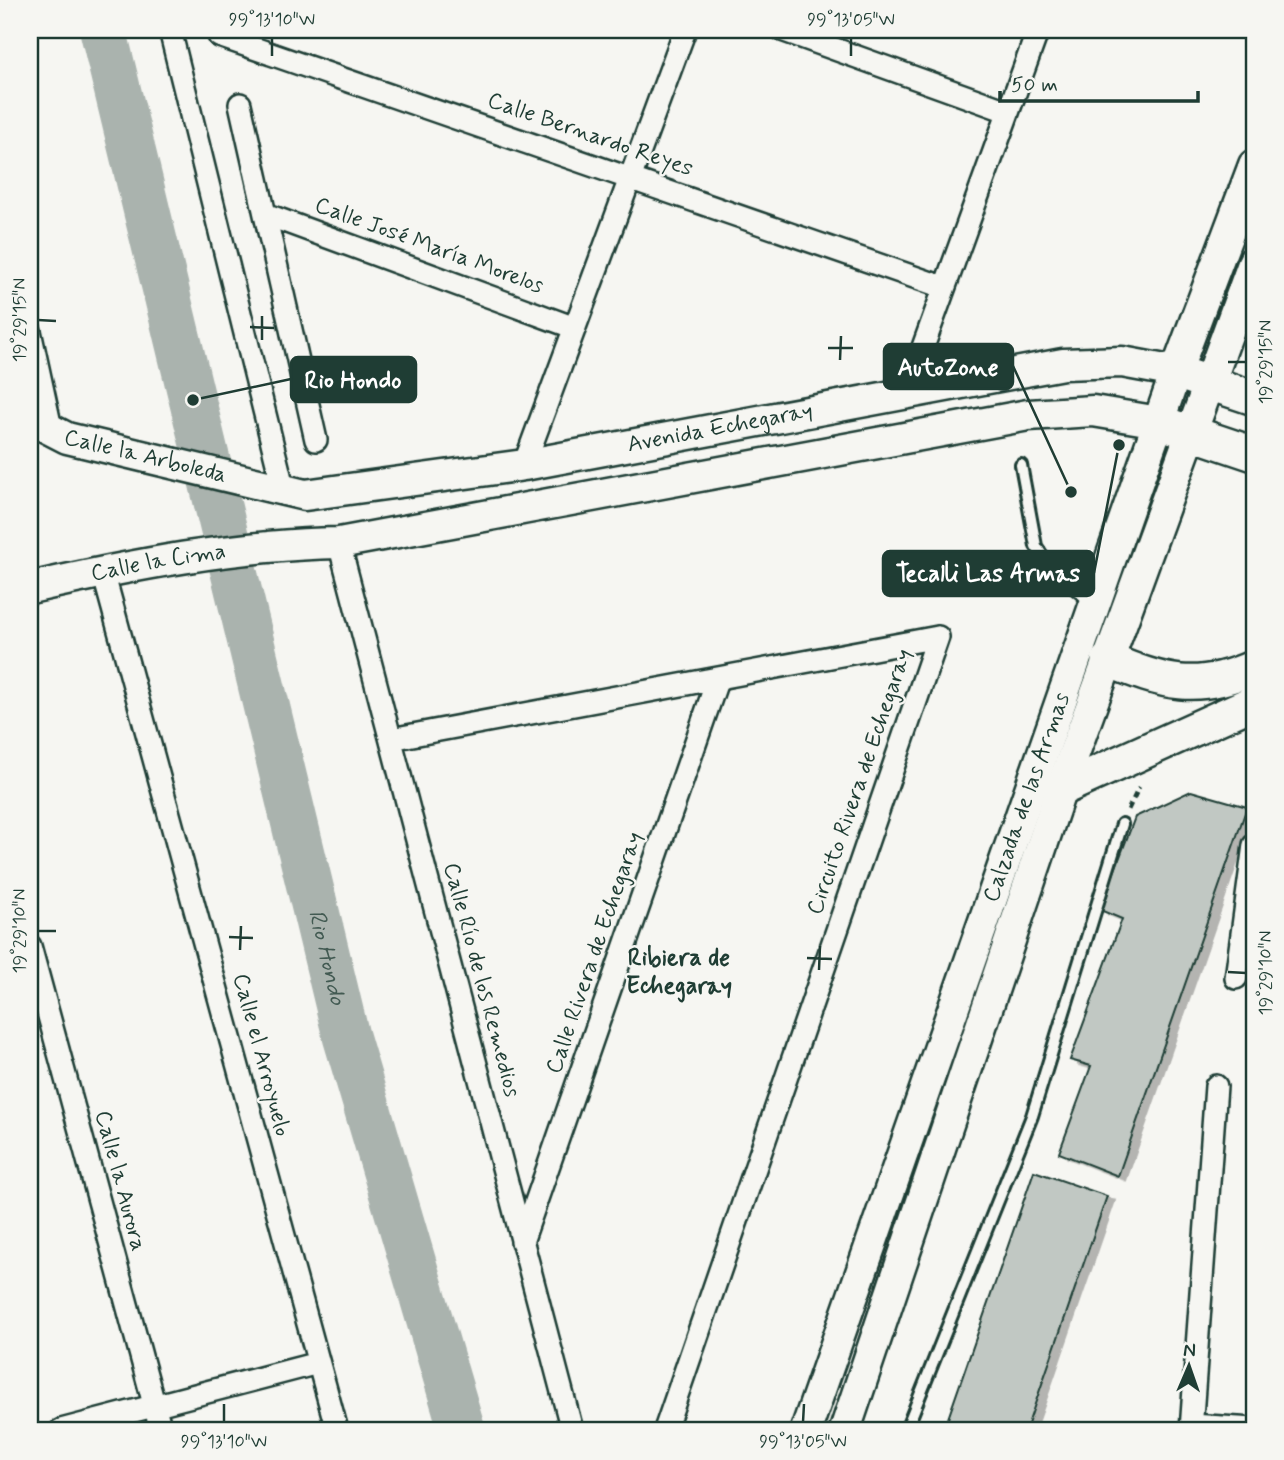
<svg xmlns="http://www.w3.org/2000/svg" width="1284" height="1460" font-family="Mynerve,sans-serif">
<style>
.lines{fill:none;stroke-linecap:round;stroke-linejoin:round}
.river{stroke:#aab3ae;stroke-width:47}
.building{fill:#c1c8c3;stroke:#1f3d34;stroke-width:2;filter:url(#shadow)}
.lane-casing{stroke:#1f3d34;stroke-width:16}
.street-casing{stroke:#1f3d34;stroke-width:26}
.secondary-casing{stroke:#1f3d34;stroke-width:35}
.primary-casing{stroke:#1f3d34;stroke-width:38}
.path{stroke:#1f3d34;stroke-width:4.5;stroke-dasharray:7 5;stroke-linecap:butt}
.lane{stroke:#f6f6f2;stroke-width:10}
.street{stroke:#f6f6f2;stroke-width:21}
.secondary{stroke:#f6f6f2;stroke-width:30}
.primary{stroke:#f6f6f2;stroke-width:33}
.ticks{fill:none;stroke:#1f3d34;stroke-width:2.5}
.labels{text-anchor:middle;dominant-baseline:central;stroke-width:5;stroke-linejoin:round;paint-order:stroke}
.street-label{font-size:23px;fill:#1f3d34;stroke:#f6f6f2}
.water-label{font-size:24px;font-style:italic;fill:#425a52;stroke:#f6f6f2}
.neighbourhood-label{font-size:24px;font-weight:bold;fill:#1f3d34;stroke:#f6f6f2}
.leader{fill:none;stroke:#1f3d34;stroke-width:2.5}
.callout-dot{fill:#1f3d34;stroke:#f6f6f2;stroke-width:2.5}
.callout{fill:#1f3d34;stroke:#1f3d34;stroke-width:2.5}
.callout-label{font-size:24px;text-anchor:middle;font-weight:bold;fill:#fff}
.neatline{fill:none;stroke:#1f3d34;stroke-width:2.5}
.ticks-label{font-size:18px;text-anchor:middle;fill:#1f3d34}
</style>
<defs>
<filter id="shadow"><feDropShadow dx="8" dy="4.5" stdDeviation="0" flood-color="#0004"/></filter>
</defs>
<rect width="100%" height="100%" fill="#f6f6f2"/>
<filter id="ink" filterUnits="userSpaceOnUse"><feTurbulence type="fractalNoise" baseFrequency=".0143" numOctaves="2"/><feDisplacementMap in="SourceGraphic" scale="14" xChannelSelector="R" yChannelSelector="G"/><feConvolveMatrix kernelMatrix="1 2 1 2 8 2 1 2 1" color-interpolation-filters="sRGB"/></filter>
<g filter="url(#ink)">
<g class="lines">
<path class="river" id="s1" d="M103,30L346,1036L462,1430"/>
</g>
<path class="building" d="M1191,791L1247,807L1118,1176L1059,1153L1091,1066L1070,1060L1122,919L1100,910L1135,817Z
M1034,1171L1107,1196L1026,1430H944Z"/>
<g class="lines">
<g class="lane-casing">
<path id="lane" d="M1021,465L1036,546L1049,566L1093,604
M906,1430L1032,1116L1122,824"/>
</g>
<g class="street-casing">
<path id="street" d="M170,30L284,491
M217,30L219,36L943,287
M782,30L1007,111
M240,104L316,440
M265,214L575,328
M30,331L52,433
M906,394L1038,30
M524,465L685,30
M339,543L572,1430
M103,572L337,1430
M391,739L938,637
M30,946L161,1430
M1236,978L1254,845
M522,1242L717,681
M1191,1425L1254,1429
M61,1430L318,1363
M665,1430L938,637
M1191,1430L1216,1086"/>
</g>
<g class="secondary-casing">
<g id="secondary">
<path id="s2" d="M30,419L67,438L305,495L524,465L1063,364L1122,362L1176,372"/>
<path id="s3" d="M30,588C132,565 234,545 339,543L1028,415L1093,411L1159,422"/>
<path id="s4" d="M806,1430L1176,372L1254,165"/>
<path d="M845,1430L1061,789L1254,261"/>
</g>
</g>
<g class="primary-casing">
<path id="primary" d="M1176,372L1254,398
M1159,422L1254,454
M1108,660C1164,683 1196,693 1254,667
M1061,789L1254,702"/>
</g>
<path class="path" d="M1128,810L1139,787"/>
<use href="#lane" class="lane"/>
<use href="#street" class="street"/>
<use href="#secondary" class="secondary"/>
<use href="#primary" class="primary"/>
</g>
</g>
<path class="ticks" d="M272,56V38M851,56V38M38,320L56,321M250,327L274,328M262,340V316M828,348H853M840,360L841,336M1228,362H1246M38,931H56M229,937L253,938M240,950L241,926M807,958L832,959M819,970L820,946M1228,972L1246,973M224,1422V1404M803,1422L804,1404"/>
<g class="labels">
<g class="street-label">
<text transform="translate(590 135) rotate(19)">Calle Bernardo Reyes</text>
<text transform="translate(429 246) rotate(20)">Calle José María Morelos</text>
<text stroke="none"><textPath href="#s2" startOffset="707">Avenida Echegaray</textPath></text>
<text stroke="none"><textPath href="#s2" startOffset="122">Calle la Arboleda</textPath></text>
<text stroke="none"><textPath href="#s3" startOffset="131">Calle la Cima</textPath></text>
<text transform="translate(860 782) rotate(-71)">Circuito Rivera de Echegaray</text>
<text stroke="none"><textPath href="#s4" startOffset="670">Calzada de las Armas</textPath></text>
<text transform="translate(595 953) rotate(-71)">Calle Rivera de Echegaray</text>
<text transform="translate(481 980) rotate(75)">Calle Río de los Remedios</text>
<text transform="translate(261 1055) rotate(75)">Calle el Arroyuelo</text>
<text transform="translate(120 1181) rotate(75)">Calle la Aurora</text>
</g>
<g class="water-label">
<text stroke="none"><textPath href="#s1" startOffset="954">Rio Hondo</textPath></text>
</g>
<g class="neighbourhood-label">
<text x="679" y="958">Ribiera de<tspan x="679" dy="28">Echegaray</tspan></text>
</g>
</g>
<path class="leader" d="M1071 492L1013 366M193 400L291 379M1119 445L1094 573"/>
<g class="callout-dot">
<circle cx="1071" cy="492" r="7"/>
<circle cx="193" cy="400" r="7"/>
<circle cx="1119" cy="445" r="7"/>
</g>
<g class="callout">
<rect x="884" y="344" width="129" height="45" rx="7"/>
<rect x="291" y="357" width="125" height="45" rx="7"/>
<rect x="883" y="551" width="211" height="45" rx="7"/>
</g>
<g class="callout-label">
<text x="948" y="375">AutoZone</text>
<text x="353" y="388">Rio Hondo</text>
<text x="988" y="581">Tecalli Las Armas</text>
</g>
<rect width="1284" height="1460" fill="none" stroke="#f6f6f2" stroke-width="77"/>
<g transform="translate(1189 1366) rotate(2)" stroke="#f6f6f2" stroke-width="5" paint-order="stroke">
<path d="M0-5L12 26L0 18L-12 26Z" fill="#1f3d34"/>
<text y="-10" font-size="19" font-weight="bold" text-anchor="middle" fill="#1f3d34">N</text>
</g>
<path d="M1000 91v10h198v-10" fill="none" stroke="#1f3d34" stroke-width="3.5"/>
<text x="1011" y="91" font-size="21" fill="#1f3d34" stroke="#f6f6f2" stroke-width="5" paint-order="stroke">50 m</text>
<rect x="38" y="38" width="1208" height="1384" class="neatline"/>
<g class="ticks-label">
<text x="272" y="25">99°13'10"W</text>
<text x="851" y="25">99°13'05"W</text>
<text transform="translate(19 320) rotate(-90)" y="6">19°29'15"N</text>
<text transform="translate(1265 362) rotate(-90)" y="6">19°29'15"N</text>
<text transform="translate(19 931) rotate(-90)" y="6">19°29'10"N</text>
<text transform="translate(1265 973) rotate(-90)" y="6">19°29'10"N</text>
<text x="224" y="1447">99°13'10"W</text>
<text x="803" y="1447">99°13'05"W</text>
</g>
</svg>
